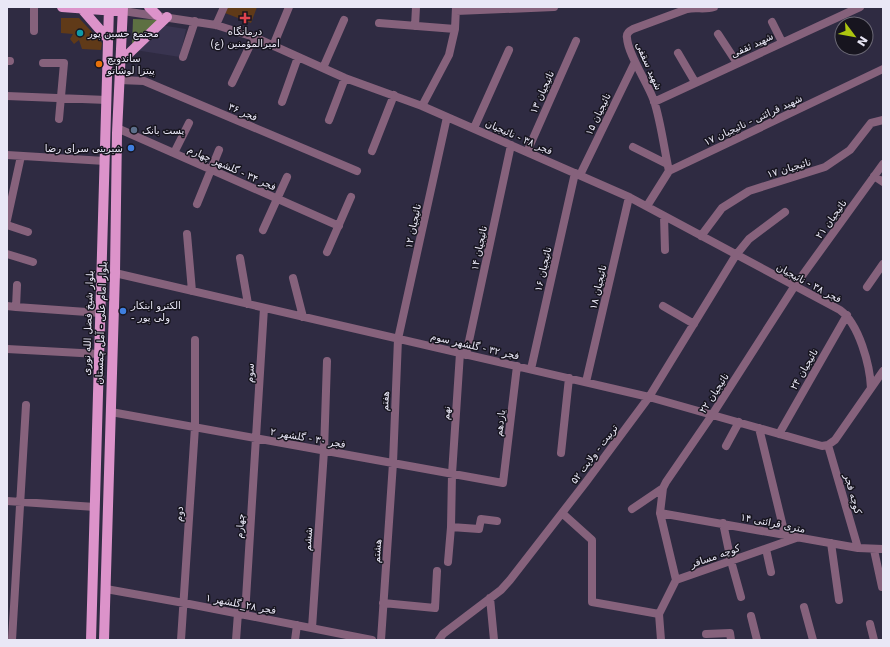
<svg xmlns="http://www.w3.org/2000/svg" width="890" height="647" font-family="'DejaVu Sans',Cairo,sans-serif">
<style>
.built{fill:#393450}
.forest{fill:#5d7042}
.building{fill:#603a18}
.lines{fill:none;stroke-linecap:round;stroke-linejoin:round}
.minor{stroke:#86627c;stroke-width:8}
.major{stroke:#dc93ca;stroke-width:10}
.health-dot{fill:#e0444e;stroke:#17151f;stroke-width:1.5}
.culture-dot{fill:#0f9aa8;stroke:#17151f;stroke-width:1.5}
.food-dot{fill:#e8710a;stroke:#17151f;stroke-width:1.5}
.service-dot{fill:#5c6f8a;stroke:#17151f;stroke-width:1.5}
.shop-dot{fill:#3f7fe0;stroke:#17151f;stroke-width:1.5}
.labels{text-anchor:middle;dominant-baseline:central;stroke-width:3;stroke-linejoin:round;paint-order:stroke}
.poi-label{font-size:10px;fill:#e9e7f6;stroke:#17151f;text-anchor:start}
.street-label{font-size:10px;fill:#e9e7f6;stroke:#17151f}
</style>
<rect width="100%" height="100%" fill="#2f2b42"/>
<path class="built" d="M160,25L186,29L180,57L135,50Z"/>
<path class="forest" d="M133,19L159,20L132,46Z"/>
<path class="building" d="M228,7H257L251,23L225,13Z
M61,18H79L102,43L101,50L82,49L79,40L74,44L70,39L73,34L61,33Z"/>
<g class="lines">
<path class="minor" d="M123,11L216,25L254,37L345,78L422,106L629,197L840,310C859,324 870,365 871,388
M456,11L554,7
M772,22L782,42
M379,23L455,29
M216,25L224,7
M415,26L416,7
M34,31V7
M718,34L737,63
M273,46L289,7
M678,53L695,82
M183,57L195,21
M7,61H10
M43,63H64L59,119
M323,68L344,20
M119,80L144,81L357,171
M232,83L254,37
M7,96L107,100
M282,102L298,57
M654,102L860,7
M422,106L449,55L455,29L456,7
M329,120L345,78
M117,128L339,226
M474,128L509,50
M633,147L667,164
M372,151L394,95
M527,152L576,41
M174,153L189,123
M7,155L105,161
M669,171C664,149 661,122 654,101C648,83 628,55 627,38C626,34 629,31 633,29L687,9C696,7 705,10 714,7
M580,175L635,62
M874,176L883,182
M197,204L219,150
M647,206L669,171L883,69
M664,216L665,250
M7,220L21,156
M7,225L28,232
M263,230L287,177
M187,234L192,291
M701,236L722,208L749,191L825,167L850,150L871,123L883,120
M327,252L351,197
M7,254L33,262
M240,258L248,304
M115,273L649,397L822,446L828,445L835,440L883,371
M293,278L303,317
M17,285L16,307L101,313
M867,287L883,264
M7,306L16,307
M663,306L694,324
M7,349L99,354
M466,355L511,145
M531,369L575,173
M586,382L629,197
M111,412L503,483L517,366
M759,428L785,535
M779,434L847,315
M828,445L858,548
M726,446L739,422
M561,453L569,378
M7,501L95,507
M632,509L663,488
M562,513L592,540V602L659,614L661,640
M660,513L858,548L883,549
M723,523L731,561L741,597
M451,527L479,529L481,519L497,521
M831,543L839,600
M766,549L771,572
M874,550L882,587
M448,562L451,527L452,474L460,353
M676,580L660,513L663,488L666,482L712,415L794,287L883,164
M106,589L184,603L372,640
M490,598L494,640
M383,603L435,608L437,571
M804,607L813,640
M659,614L676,580L796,538
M245,615L264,308
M751,616L757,640
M870,624L874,640
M312,628L324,451L327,361
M706,634L730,633L731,640
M12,640L26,405
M181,640L195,427V340
M236,640L238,613
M295,640L297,625
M381,640L393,463L398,339L447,117
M439,640L443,634L501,590L510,580L586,482L649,397L736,255L749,239L785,212"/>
<path class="major" d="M62,7L116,11
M149,7L157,15
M81,8L108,39
M120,62L167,17
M91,640L109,7
M104,640L115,273L117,133L123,7"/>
</g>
<path class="health-dot" d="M243 12h4v4h4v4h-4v4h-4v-4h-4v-4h4z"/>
<circle class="culture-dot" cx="80" cy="33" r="4"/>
<circle class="food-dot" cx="99" cy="64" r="4"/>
<circle class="service-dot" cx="134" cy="130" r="4"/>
<g class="shop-dot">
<circle cx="131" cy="148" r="4"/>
<circle cx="123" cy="311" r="4"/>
</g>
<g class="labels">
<g class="poi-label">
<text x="245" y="31" text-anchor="middle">درمانگاه<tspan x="245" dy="12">امیرالمؤمنین (ع)</tspan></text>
<text x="88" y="33">مجتمع حسین پور</text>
<text x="107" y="58">ساندویچ<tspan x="107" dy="12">پیتزا لوشاتو</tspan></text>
<text x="142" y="130">پست بانک</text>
<text x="123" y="148" text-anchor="end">شیرینی سرای رضا</text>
<text x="131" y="305">الکترو ابتکار<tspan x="131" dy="12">- ولی پور</tspan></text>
</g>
<g class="street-label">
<text transform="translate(752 45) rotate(-25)">شهید ثقفی</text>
<text transform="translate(649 66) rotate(66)">شهید سقفی</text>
<text transform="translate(542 92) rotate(-66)">نائیجیان ۱۳</text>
<text transform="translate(243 112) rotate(23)">فجر ۳۶</text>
<text transform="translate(598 114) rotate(-64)">نائیجیان ۱۵</text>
<text transform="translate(753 120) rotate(-25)">شهید قرائتی - نائیجیان ۱۷</text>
<text transform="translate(519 137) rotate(24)">فجر ۳۸ - نائیجیان</text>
<text transform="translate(232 168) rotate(24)">فجر ۳۴ - گلشهر چهارم</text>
<text transform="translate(789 168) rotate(-17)">نائیجیان ۱۷</text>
<text transform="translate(831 219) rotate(-54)">نائیجیان ۲۱</text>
<text transform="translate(413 226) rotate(-78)">نائیجیان ۱۲</text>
<text transform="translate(479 248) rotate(-78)">نائیجیان ۱۴</text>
<text transform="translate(543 269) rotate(-77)">نائیجیان ۱۶</text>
<text transform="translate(809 283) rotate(28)">فجر ۳۸ - نائیجیان</text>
<text transform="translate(598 287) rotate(-77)">نائیجیان ۱۸</text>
<text transform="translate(88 323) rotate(-88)">بلوار شیخ فضل الله نوری</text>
<text transform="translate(101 323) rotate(-88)">بلوار امام علی - آمل چمستان</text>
<text transform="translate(475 346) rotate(13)">فجر ۳۲ - گلشهر سوم</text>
<text transform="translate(804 369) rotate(-60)">نائیجیان ۲۴</text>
<text transform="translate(250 373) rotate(-87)">سوم</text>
<text transform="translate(714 393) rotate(-57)">نائیجیان ۲۲</text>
<text transform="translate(385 401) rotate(-87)">هفتم</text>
<text transform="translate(446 413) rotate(-86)">نهم</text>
<text transform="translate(500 423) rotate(-83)">یازدهم</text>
<text transform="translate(308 438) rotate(10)">فجر ۳۰ - گلشهر ۲</text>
<text transform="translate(594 454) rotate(-53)">تربیت - ولایت ۵۲</text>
<text transform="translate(853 494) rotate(74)">کوچه فجر</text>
<text transform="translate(179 514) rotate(-86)">دوم</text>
<text transform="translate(773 523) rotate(11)">۱۴ متری قرائتی</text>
<text transform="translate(240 526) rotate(-86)">چهارم</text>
<text transform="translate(308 539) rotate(-86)">ششم</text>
<text transform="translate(377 551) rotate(-86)">هشتم</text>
<text transform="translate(715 556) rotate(-19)">کوچه مسافر</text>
<text transform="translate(241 604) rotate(11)">فجر ۲۸_گلشهر ۱</text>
</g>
</g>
<rect width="890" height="647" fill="none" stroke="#e9e7f6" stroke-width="16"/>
<g transform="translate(854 36) rotate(122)"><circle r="19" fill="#17151f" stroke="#6b6975"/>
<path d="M0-3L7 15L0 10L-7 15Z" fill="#adc610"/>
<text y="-6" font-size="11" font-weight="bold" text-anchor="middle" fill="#e9e7f6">N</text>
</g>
</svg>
